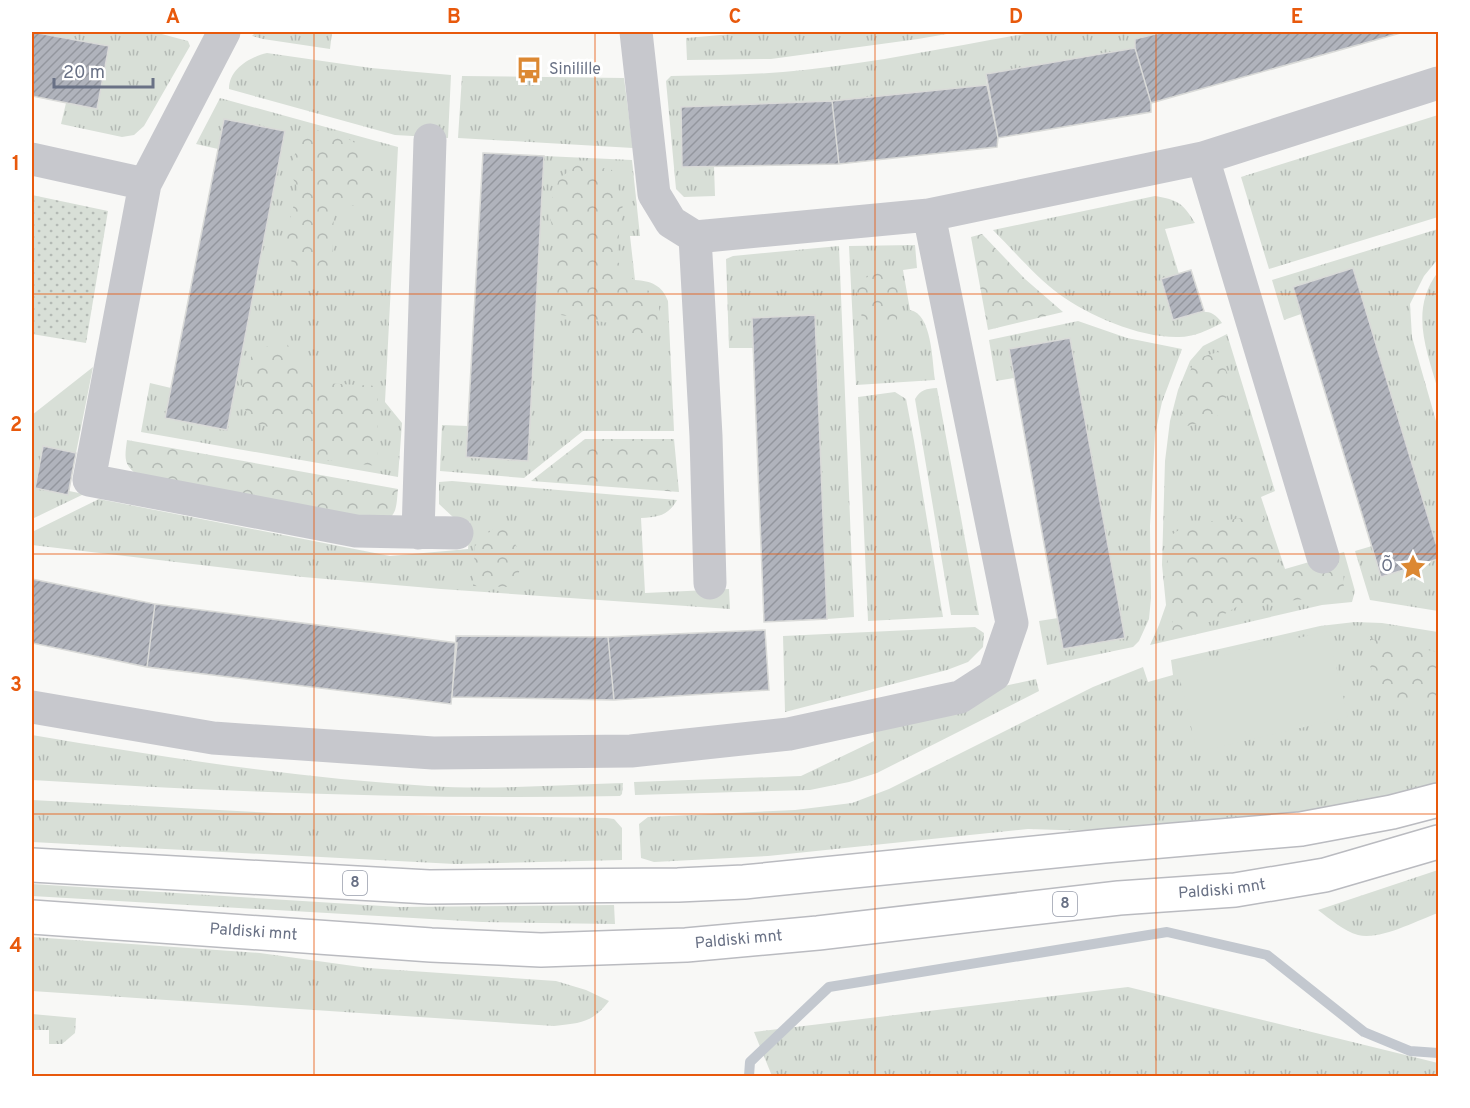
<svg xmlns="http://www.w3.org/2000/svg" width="1470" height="1108" font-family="Overpass,sans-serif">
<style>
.grass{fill:url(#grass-tufts)}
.forest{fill:url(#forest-crowns)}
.park{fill:url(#park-dots)}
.pitch{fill:#d8dfd7}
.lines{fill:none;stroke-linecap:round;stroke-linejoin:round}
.stream{stroke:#c3c8cf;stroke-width:10}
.building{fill:url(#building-hatch);stroke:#d9dad8;stroke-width:1.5}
.major-casing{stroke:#babbc0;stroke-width:36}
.minor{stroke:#c7c8cd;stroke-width:33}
.major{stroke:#fff;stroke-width:33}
.grid{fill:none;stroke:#e8590c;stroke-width:1.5;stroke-opacity:0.55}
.labels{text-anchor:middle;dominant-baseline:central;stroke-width:6;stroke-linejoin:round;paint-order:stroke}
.shield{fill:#fff;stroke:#969caa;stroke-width:1.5}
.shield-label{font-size:15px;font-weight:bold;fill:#697185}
.poi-label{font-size:16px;fill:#697185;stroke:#fff;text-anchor:start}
.street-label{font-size:16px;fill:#697185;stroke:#fff}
.neatline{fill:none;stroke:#e8590c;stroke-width:2}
.grid-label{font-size:20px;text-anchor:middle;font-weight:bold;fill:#e8590c}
</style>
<defs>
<pattern id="grass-tufts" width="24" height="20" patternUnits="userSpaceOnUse" patternTransform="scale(1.5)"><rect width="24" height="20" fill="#d8dfd7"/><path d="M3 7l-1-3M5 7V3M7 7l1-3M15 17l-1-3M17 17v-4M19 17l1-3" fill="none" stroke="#b3b9b4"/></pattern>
<pattern id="forest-crowns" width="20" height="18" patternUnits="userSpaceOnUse" patternTransform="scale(1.5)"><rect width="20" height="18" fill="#d8dfd7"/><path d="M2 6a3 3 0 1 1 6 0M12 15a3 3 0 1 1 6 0" fill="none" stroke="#b3b9b4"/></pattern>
<pattern id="park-dots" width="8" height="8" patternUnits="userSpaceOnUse" patternTransform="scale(1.5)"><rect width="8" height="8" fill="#d8dfd7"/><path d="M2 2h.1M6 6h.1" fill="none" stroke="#b3b9b4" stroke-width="1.8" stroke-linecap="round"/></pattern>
<pattern id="building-hatch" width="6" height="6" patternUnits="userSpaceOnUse" patternTransform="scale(1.5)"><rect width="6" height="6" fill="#b0b3bc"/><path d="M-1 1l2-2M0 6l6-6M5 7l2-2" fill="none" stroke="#93969e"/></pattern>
</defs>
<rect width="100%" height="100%" fill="#f8f8f6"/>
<path class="grass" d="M32,32H154L188,41L190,46L144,126L134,135L122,137L61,124L66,103L109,46Z
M256,32H332L330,49L263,39L252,36Z
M756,32H958L918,39L771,59L687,60L686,38Z
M1036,32H1164L1135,39V48L986,74L987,85L832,101L681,107L682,167L714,166L715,196L684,197L676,189L666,81L671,76C716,75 760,75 804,70C882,62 959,45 1036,32Z
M267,53L371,68L451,75L448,138L395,135L229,89C229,69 250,57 267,53Z
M462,76L624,78L633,148L458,138Z
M220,98L398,147L385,402L402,423L398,477L141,432L150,383L171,388L166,418L227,430L285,131L224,119L218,149L196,144Z
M1438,115V217L1269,269L1241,177Z
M544,156L632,160L640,236H630L635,280C651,281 662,285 668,301L674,431H583L524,478L440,471L442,425L468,426L466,457L528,460Z
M1155,196C1178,200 1183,203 1195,223L1165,229L1179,274L1161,280L1173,320C1193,316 1208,302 1222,323C1208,330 1194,337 1179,337C1140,338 1089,316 1059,294C1036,277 1013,250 993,230Z
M1438,229V259L1424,276L1410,304L1412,337L1438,428V550L1353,269L1293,287L1301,314L1284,320L1272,280Z
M915,245L917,268L903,270L910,310C932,314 932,360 935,380L856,385L849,246Z
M839,246L854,617L827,619L815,316L752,318L753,348H729L726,259L733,256Z
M1438,272V390C1427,351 1409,310 1438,272Z
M1078,321L1127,338L1182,349L1162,402L1155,434L1150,526L1151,598L1149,619L1139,641L1133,647L1047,665L1039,621L1058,618L1070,338L1009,349L1014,378L996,381L989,340Z
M1227,334L1275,491L1261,497L1285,569L1344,552L1355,591L1352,602L1322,605L1150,645L1159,625L1166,605L1162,565L1165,461L1170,421L1178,390L1190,361L1203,346Z
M93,367L76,453L43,447L35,488L67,495L69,491L84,494L32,519V415Z
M937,388L979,615H951L915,399C921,389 926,389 937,388Z
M895,392L906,399L914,441L943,617L868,621L858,397Z
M452,481L677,500C668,516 658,517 641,518L645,593L729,589L730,609L441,589L303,577L32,545V532L99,499L390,556L468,549L470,522L454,518L439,504V482Z
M1372,546L1381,577L1438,559V611L1370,600L1355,551Z
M1355,622L1382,623L1438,632V787L1281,820L1124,832L1028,829L768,856L654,862L641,858L639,824L648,817L795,810L852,803L889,789L1093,687L1143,667L1148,682L1173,675L1171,660L1320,626Z
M975,627L984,633L983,647L968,662L947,670L785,712L783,636Z
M1036,679L1039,691L877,773L849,782L810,790L635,795L634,782L801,776L874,741L873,732L1004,686Z
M32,735C162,757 295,778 428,786C492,790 558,785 623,783L622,794L620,796C424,800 227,792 32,780Z
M32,800L274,813L607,818L614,819L622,828V860L455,864L32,842Z
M1438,870V913C1418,920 1379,941 1358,935C1344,931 1330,919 1318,910Z
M32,884L399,907L614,905L615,924L482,922L32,896Z
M32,937L260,953L368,968L556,981L586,990L609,1001C592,1023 581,1023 554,1026L32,991Z
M1128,987L1438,1063V1076H772L754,1032Z
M32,1014L76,1018L75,1033L62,1044H49V1030H32Z"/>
<path class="forest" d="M305,128L340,134L373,154L374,200L334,210L332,266L296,273L284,242L298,189L289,170Z
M579,163L612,170L623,203L616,260L639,285L659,297V325L643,348L615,324L561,315L549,294L559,251L548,211L559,179Z
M982,234L1025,279L1063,312L988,330L971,237Z
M882,263L903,289L895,329L863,323L856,288Z
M284,341L322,383L378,386L377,466L309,458L301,435L253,423L238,397L253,351Z
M1218,352L1232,384L1217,417L1184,427L1179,399L1195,359Z
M585,439H674L679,492L531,481Z
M127,440L398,489C396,507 398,514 382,524L142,479C124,465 124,462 127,440Z
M1263,516L1285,576L1305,567L1343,560L1344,595L1238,606L1213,621L1172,632L1173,612L1166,566L1173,534L1188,524Z
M501,521L523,557L515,587L473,586L475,546Z
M1370,639L1438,652V713L1420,705L1372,690Z"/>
<path class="park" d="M32,195L108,211L86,343L32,334Z"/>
<path class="pitch" d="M1328,631L1348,717L1197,752L1177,666Z"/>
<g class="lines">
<path class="stream" d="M749,1076L750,1062L829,987L1167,932L1267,955L1364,1032L1410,1051L1438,1053"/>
</g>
<path class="building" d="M32,32L109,46L97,109L32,96Z
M1164,32H1404L1151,103L1135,48V39Z
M1135,48L1151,103V112L998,138L986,74Z
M987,85L998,138L997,147L839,164L832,101Z
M832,101L839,164L682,167L681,107Z
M224,119L285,131L227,430L165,418Z
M483,153L544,156L528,461L466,457Z
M1353,268L1438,550V559L1381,577L1293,287Z
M1191,270L1204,311L1173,320L1161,279Z
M815,315L827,619L764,622L752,318Z
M1070,338L1125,638L1063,649L1009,349Z
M43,446L76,453L68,495L35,488Z
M32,579L155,604L147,667L32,643Z
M155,604L457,643L451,704L147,667Z
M765,630L769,690L614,700L608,637Z
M456,636L608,637L614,700L452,697Z"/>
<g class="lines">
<g class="major-casing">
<g id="major">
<path d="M32,865L429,887L678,885L744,882L1104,846L1301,829L1392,812L1438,800"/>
<path id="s1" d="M32,917L431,945L541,950L686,945L818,933L1119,898L1235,890L1325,875L1438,842"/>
</g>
</g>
<path class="minor" d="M224,32L145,184L89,480L356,531L457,533
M636,32L654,194L671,222L695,237L929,215L1203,158L1438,83
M1203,158L1323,557
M32,159L145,184
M695,237L706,436L710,583
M418,533L430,140
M32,707L213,738L433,753L631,751L789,734L960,697L994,675L1012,623L929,215"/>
<use href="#major" class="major"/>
</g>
<path class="grid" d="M314,32V1076M595,32V1076M875,32V1076M1156,32V1076M32,294H1438M32,554H1438M32,814H1438"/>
<defs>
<g id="bus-bare" transform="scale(2.07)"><path d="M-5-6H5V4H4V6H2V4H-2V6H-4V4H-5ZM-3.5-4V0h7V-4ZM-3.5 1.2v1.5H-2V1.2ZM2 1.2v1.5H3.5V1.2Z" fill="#dc8832" stroke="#fff" stroke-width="2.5" paint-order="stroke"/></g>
<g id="sight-bare" transform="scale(2.07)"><path d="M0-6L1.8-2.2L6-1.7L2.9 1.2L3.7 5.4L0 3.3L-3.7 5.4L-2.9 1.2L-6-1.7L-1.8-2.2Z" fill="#dc8832" stroke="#fff" stroke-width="2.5" paint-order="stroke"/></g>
</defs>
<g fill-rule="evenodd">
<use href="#bus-bare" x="529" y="70"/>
<use href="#sight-bare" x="1413" y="567"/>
</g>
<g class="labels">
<g class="shield">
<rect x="343" y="871" width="24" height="24" rx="4.5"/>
<rect x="1053" y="892" width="24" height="24" rx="4.5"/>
</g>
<g class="shield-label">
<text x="355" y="883">8</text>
<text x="1065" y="904">8</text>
</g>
<g class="poi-label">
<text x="549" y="70">Sinilille</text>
<text x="1393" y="567" text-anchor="end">Õ</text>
</g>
<g class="street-label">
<text stroke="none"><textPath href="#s1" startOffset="1194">Paldiski mnt</textPath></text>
<text stroke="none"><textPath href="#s1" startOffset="222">Paldiski mnt</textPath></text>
<text stroke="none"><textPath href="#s1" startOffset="708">Paldiski mnt</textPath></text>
</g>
</g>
<rect width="1470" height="1108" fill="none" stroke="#ffffff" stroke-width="66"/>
<path d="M54 78v9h99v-9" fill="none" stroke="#697185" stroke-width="3"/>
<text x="63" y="78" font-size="18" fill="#697185" stroke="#ffffff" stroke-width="4.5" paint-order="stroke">20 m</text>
<rect x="33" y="33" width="1404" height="1042" class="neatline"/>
<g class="grid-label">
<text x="173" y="23">A</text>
<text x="454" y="23">B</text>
<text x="735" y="23">C</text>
<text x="1016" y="23">D</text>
<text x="1297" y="23">E</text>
<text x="16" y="170">1</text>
<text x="16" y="431">2</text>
<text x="16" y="691">3</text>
<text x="16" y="952">4</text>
</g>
</svg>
